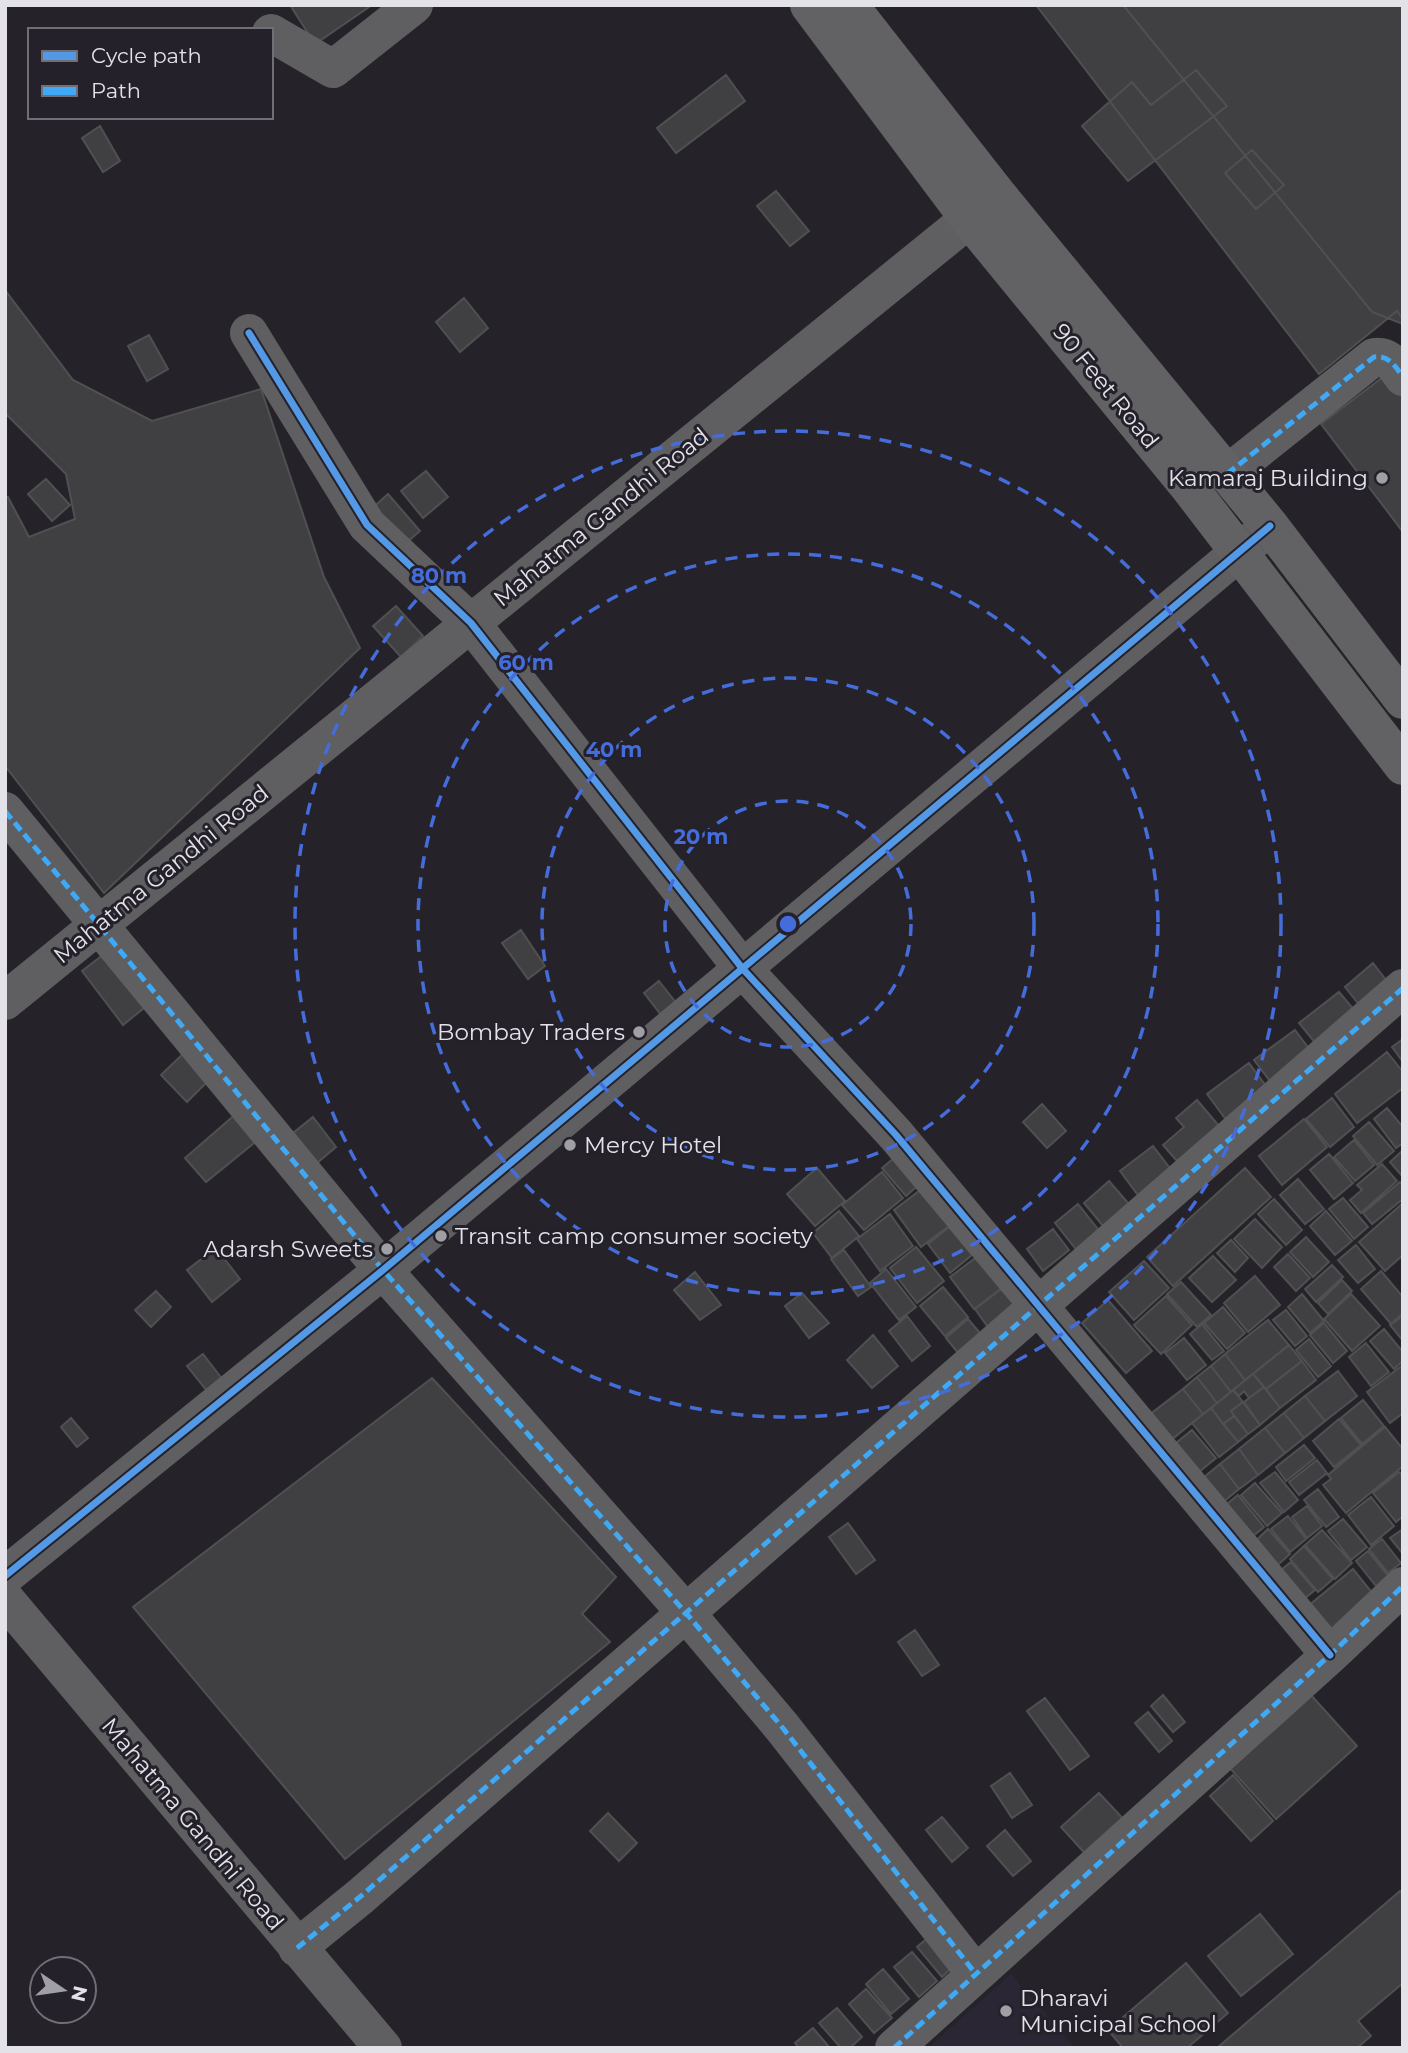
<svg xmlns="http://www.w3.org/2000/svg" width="1408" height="2053" font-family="Montserrat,sans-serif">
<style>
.built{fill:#2b2634}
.building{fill:#404042;stroke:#4f5051;stroke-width:2}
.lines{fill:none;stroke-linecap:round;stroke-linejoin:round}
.minor{stroke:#5f5e60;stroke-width:38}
.secondary{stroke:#626164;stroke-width:38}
.quiet{stroke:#3fa9f5;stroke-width:5;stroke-dasharray:10 5;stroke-linecap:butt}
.cycleway-casing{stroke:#24212b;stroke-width:11}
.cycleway{stroke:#5399e6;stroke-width:7}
.ring{fill:none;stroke:#456cdb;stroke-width:3.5;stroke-dasharray:12 9}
.poi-dot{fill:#a19fa6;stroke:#24212b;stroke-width:2.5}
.labels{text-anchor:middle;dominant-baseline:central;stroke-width:6;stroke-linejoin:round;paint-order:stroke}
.street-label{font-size:23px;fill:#e4e2e9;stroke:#24212b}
.poi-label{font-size:23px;fill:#e4e2e9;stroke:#24212b;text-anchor:end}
.centre{fill:#456cdb;stroke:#24212b;stroke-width:3.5}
.ring-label{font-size:21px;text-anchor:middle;font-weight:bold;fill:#456cdb;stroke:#24212b;stroke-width:6;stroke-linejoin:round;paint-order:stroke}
</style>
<rect width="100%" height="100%" fill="#252329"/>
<path class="built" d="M1011,1974L1075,2048H928Z"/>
<path class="building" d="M290,5H372L315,44Z
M1036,5H1403V319L1397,311L1319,374Z
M1123,5H1403V324L1372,312Z
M1196,70L1227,106L1128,181L1082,126L1132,82L1151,105Z
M726,75L745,101L676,153L657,128Z
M100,126L120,161L103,172L82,138Z
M1252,150L1284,185L1256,209L1225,173Z
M776,191L809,231L790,246L757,206Z
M5,290L73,380L152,421L261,389L324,577L360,648L104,893L5,766V496L8,497L29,537L75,519L66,474L5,413Z
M464,298L488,328L460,352L436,322Z
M149,335L168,369L147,381L128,346Z
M1391,371L1403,387V532L1321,424Z
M426,471L448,497L423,518L401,491Z
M46,479L70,505L52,521L28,494Z
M388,494L420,531L399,549L367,513Z
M396,606L423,636L401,657L373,626Z
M521,930L545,966L528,979L502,943Z
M103,955L144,1008L123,1025L82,971Z
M1373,963L1393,989L1365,1012L1345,987Z
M659,981L684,1013L668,1024L644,993Z
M1339,992L1361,1018L1321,1050L1299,1023Z
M1295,1030L1316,1058L1276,1089L1254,1060Z
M1403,1039V1062L1392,1047Z
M188,1049L213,1076L187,1102L161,1075Z
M1387,1052L1403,1072V1088L1357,1123L1335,1094Z
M1249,1063L1272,1094L1230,1125L1207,1094Z
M1332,1098L1354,1127L1330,1147L1306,1119Z
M1197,1100L1225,1133L1184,1169L1163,1145L1184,1127L1176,1118Z
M1042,1104L1066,1131L1047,1148L1023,1122Z
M1387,1108L1403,1127V1143L1396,1148L1374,1119Z
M237,1113L259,1139L206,1182L185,1158Z
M313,1117L336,1147L317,1163L293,1133Z
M1304,1119L1327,1147L1282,1185L1259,1156Z
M1369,1122L1394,1151L1377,1165L1353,1136Z
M1354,1140L1374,1165L1355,1181L1334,1157Z
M1153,1146L1176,1176L1143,1202L1120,1171Z
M1403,1150V1177L1390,1162Z
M901,1152L924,1180L906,1196L882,1168Z
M1329,1154L1353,1183L1334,1199L1310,1170Z
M1382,1164L1397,1181L1361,1213L1350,1200L1362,1190L1357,1185Z
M817,1168L845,1201L815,1226L787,1194Z
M1245,1168L1271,1197L1173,1286L1147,1257Z
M882,1172L903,1198L864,1230L842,1205Z
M1298,1179L1324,1209L1305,1224L1280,1195Z
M1109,1181L1134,1210L1108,1232L1084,1203Z
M1400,1182L1403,1186V1199L1372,1224L1363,1213Z
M927,1185L954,1222L921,1247L894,1210Z
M1343,1198L1368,1227L1354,1239L1329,1209Z
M1274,1199L1302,1230L1286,1245L1258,1214Z
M1403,1203V1255L1385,1271L1359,1242Z
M1078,1204L1102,1234L1079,1253L1055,1223Z
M839,1211L859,1236L832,1258L813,1233Z
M1326,1211L1352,1241L1335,1255L1310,1226Z
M890,1214L913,1246L880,1271L857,1239Z
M1255,1219L1282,1247L1262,1268L1234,1239Z
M949,1227L972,1255L950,1273L928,1244Z
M1053,1229L1069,1250L1043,1271L1027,1249Z
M1306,1237L1329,1262L1313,1277L1290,1252Z
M1231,1240L1248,1258L1235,1272L1217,1253Z
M1356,1245L1375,1269L1358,1283L1338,1260Z
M916,1247L944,1281L917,1303L890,1268Z
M216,1248L240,1279L212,1302L187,1270Z
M844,1250L871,1287L858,1296L831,1259Z
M1288,1254L1310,1278L1296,1291L1274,1267Z
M978,1256L1002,1288L974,1309L950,1277Z
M1213,1256L1236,1280L1212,1302L1189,1278Z
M1144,1261L1169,1288L1134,1320L1109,1292Z
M1332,1265L1343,1277L1316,1302L1305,1289Z
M886,1269L916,1307L899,1320L870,1283Z
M1381,1271L1403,1297V1313L1391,1324L1361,1289Z
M695,1272L721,1305L700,1320L674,1290Z
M1255,1276L1280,1305L1248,1332L1224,1303Z
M1342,1280L1352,1291L1328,1314L1318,1303Z
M1181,1282L1211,1315L1197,1327L1167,1294Z
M1005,1286L1023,1310L992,1333L975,1309Z
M943,1287L968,1317L945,1336L920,1306Z
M156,1291L171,1307L151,1327L135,1310Z
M802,1293L829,1323L809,1338L785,1306Z
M1302,1294L1324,1321L1310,1333L1288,1307Z
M1351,1294L1380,1326L1352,1351L1324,1319Z
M1166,1296L1192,1325L1161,1354L1134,1325Z
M1108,1300L1152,1351L1126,1373L1082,1323Z
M1223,1307L1245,1333L1227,1349L1204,1323Z
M1286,1310L1307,1336L1295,1346L1273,1320Z
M907,1316L930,1346L912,1361L889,1331Z
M1403,1316V1341L1390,1325Z
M968,1319L991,1346L968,1365L946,1338Z
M1268,1320L1289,1345L1245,1380L1225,1354Z
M1324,1323L1347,1351L1333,1363L1310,1335Z
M1202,1324L1224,1351L1212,1360L1190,1334Z
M1384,1329L1403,1352V1361L1394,1369L1370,1341Z
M873,1335L898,1366L872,1388L847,1360Z
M1184,1338L1206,1365L1187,1380L1165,1353Z
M1309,1339L1331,1366L1318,1377L1296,1350Z
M1366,1343L1389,1372L1371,1386L1349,1357Z
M1289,1345L1302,1361L1266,1389L1253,1374Z
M203,1354L230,1389L215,1401L187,1366Z
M1225,1354L1245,1380L1231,1392L1211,1366Z
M1302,1361L1316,1380L1280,1408L1266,1389Z
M1403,1365V1413L1390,1423L1367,1392Z
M1211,1366L1231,1392L1217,1403L1197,1377Z
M1338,1371L1357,1396L1325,1421L1305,1396Z
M1253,1374L1264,1387L1249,1398L1244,1391L1239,1396L1233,1390Z
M1197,1377L1217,1403L1203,1414L1183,1389Z
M432,1378L616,1577L582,1614L610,1642L345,1859L133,1607Z
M1264,1387L1280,1408L1260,1425L1244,1402Z
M1183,1389L1203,1414L1170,1441L1149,1415Z
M1233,1390L1243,1402L1231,1411L1234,1416L1223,1424L1211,1408Z
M1305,1396L1325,1421L1304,1438L1284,1413Z
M1363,1400L1384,1426L1362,1444L1341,1418Z
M1243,1402L1260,1425L1248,1434L1231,1411Z
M1211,1408L1238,1442L1219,1457L1192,1423Z
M1284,1413L1304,1438L1285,1453L1265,1428Z
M1234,1416L1248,1434L1238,1442L1223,1424Z
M71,1418L88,1438L77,1447L61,1427Z
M1339,1419L1361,1445L1334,1467L1313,1441Z
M1385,1427L1403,1449V1466L1346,1513L1323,1485L1331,1479L1328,1475Z
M1265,1428L1285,1453L1258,1475L1239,1449Z
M1192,1430L1216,1458L1194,1476L1170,1448Z
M1304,1445L1315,1458L1286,1481L1276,1467Z
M1239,1449L1258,1475L1239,1489L1220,1464Z
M1317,1460L1327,1473L1299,1495L1289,1482Z
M1220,1464L1239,1489L1222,1503L1203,1478Z
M1275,1472L1298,1500L1284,1512L1260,1483Z
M1399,1472L1403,1476V1516L1396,1522L1373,1493Z
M1255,1483L1282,1513L1267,1526L1241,1495Z
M1318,1489L1339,1517L1326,1527L1304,1500Z
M1238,1495L1264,1527L1242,1545L1216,1513Z
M1371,1497L1394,1526L1371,1545L1348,1515Z
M1307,1506L1322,1526L1307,1538L1292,1517Z
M1288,1516L1306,1539L1290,1552L1271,1529Z
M1343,1519L1367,1547L1351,1560L1328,1531Z
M848,1523L875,1560L856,1574L829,1537Z
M1268,1529L1290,1554L1270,1572L1249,1547Z
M1403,1529V1554L1390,1538Z
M1322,1530L1352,1563L1335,1579L1305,1545Z
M1382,1539L1401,1563L1388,1573L1369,1549Z
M1304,1546L1333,1579L1318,1592L1290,1559Z
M1368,1551L1392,1581L1380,1591L1356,1561Z
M1291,1562L1315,1590L1299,1603L1275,1575Z
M1353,1569L1374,1595L1328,1633L1307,1607Z
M915,1630L939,1665L922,1676L898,1642Z
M1310,1694L1357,1746L1276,1819L1229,1767Z
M1163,1695L1185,1722L1173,1732L1151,1706Z
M1045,1698L1089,1756L1070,1770L1027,1711Z
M1148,1712L1172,1741L1159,1752L1135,1723Z
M1010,1773L1032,1805L1012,1818L991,1786Z
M1233,1775L1273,1821L1251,1841L1210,1796Z
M1099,1793L1129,1825L1091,1860L1061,1827Z
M608,1813L637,1843L619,1861L590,1831Z
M942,1817L968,1848L952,1862L926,1830Z
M1005,1830L1031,1861L1013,1876L987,1846Z
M1400,1891L1403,1895V1983L1358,2021L1371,2036L1357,2048H1217Z
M1260,1914L1293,1954L1241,1996L1208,1956Z
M935,1932L959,1961L942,1977L917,1947Z
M912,1952L937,1981L919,1997L894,1967Z
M1186,1963L1228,2013L1187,2048H1123L1108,2030Z
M883,1969L909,1999L891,2014L866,1984Z
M866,1989L892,2018L874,2033L849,2004Z
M837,2008L862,2037L850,2048H841L819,2023Z
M813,2028L830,2048H799L795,2043Z"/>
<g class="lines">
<path class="minor" d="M271,33L333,69L414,5
M249,333L367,525L471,623L742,968L896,1135L1330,1655
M1227,474L1374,357C1389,355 1395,366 1403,377
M5,811L383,1270L686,1613L782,1727L975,1973
M5,1001L969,219L994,196
M5,1576L383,1270L1263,532
M5,1599L383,2048
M297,1948L361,1896L1403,988
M894,2048L1330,1655L1403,1586"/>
<path class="secondary" d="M809,5L969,219L1189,487L1403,766
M849,5L997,194L1270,526L1403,700"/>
<path class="quiet" d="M1227,474L1374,357C1389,355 1395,366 1403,377
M5,811L383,1270L686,1613L782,1727L975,1973
M297,1948L361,1896L1403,988
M894,2048L1330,1655L1403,1586"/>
<g class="cycleway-casing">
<path id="cycleway" d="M249,333L367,525L471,623L742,968L896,1135L1330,1655
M5,1576L383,1270L1270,526"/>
</g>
<use href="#cycleway" class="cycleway"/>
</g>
<g class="ring">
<circle cx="788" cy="924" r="123"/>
<circle cx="788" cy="924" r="246"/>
<circle cx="788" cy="924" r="370"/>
<circle cx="788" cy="924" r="493"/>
</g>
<g class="poi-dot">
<circle cx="1382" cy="478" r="7"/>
<circle cx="639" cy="1032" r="7"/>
<circle cx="570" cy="1145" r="7"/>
<circle cx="441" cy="1236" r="7"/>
<circle cx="387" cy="1249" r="7"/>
<circle cx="1006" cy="2011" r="7"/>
</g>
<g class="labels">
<g class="street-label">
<text transform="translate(1106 386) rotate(51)">90 Feet Road</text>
<text transform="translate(601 517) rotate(-39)">Mahatma Gandhi Road</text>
<text transform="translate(161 874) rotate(-39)">Mahatma Gandhi Road</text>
<text transform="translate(193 1824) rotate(50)">Mahatma Gandhi Road</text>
</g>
<g class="poi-label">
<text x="1368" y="478">Kamaraj Building</text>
<text x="625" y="1032">Bombay Traders</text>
<text x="584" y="1145" text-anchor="start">Mercy Hotel</text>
<text x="455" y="1236" text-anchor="start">Transit camp consumer society</text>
<text x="373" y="1249">Adarsh Sweets</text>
<text x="1020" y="1998" text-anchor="start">Dharavi<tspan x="1020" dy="26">Municipal School</tspan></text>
</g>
</g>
<circle cx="788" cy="924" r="10" class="centre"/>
<g class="ring-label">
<text x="439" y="583">80 m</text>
<text x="526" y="670">60 m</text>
<text x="614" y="757">40 m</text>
<text x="701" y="844">20 m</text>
</g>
<rect width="1408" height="2053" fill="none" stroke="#e4e2e9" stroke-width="14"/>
<rect x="28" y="28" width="245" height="91" fill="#24212b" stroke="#716e77" stroke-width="2"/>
<rect x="42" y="51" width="35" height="10" fill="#5399e6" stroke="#716e77" stroke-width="2"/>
<text x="91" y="63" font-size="21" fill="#e4e2e9">Cycle path</text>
<rect x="42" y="86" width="35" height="10" fill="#3fa9f5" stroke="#716e77" stroke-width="2"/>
<text x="91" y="98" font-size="21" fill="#e4e2e9">Path</text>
<g transform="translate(63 1990) rotate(103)"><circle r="33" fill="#24212b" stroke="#716e77" stroke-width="2"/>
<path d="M0-5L12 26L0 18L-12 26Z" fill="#a19fa6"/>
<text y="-10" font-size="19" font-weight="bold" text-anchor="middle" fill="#e4e2e9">N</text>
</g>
</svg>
